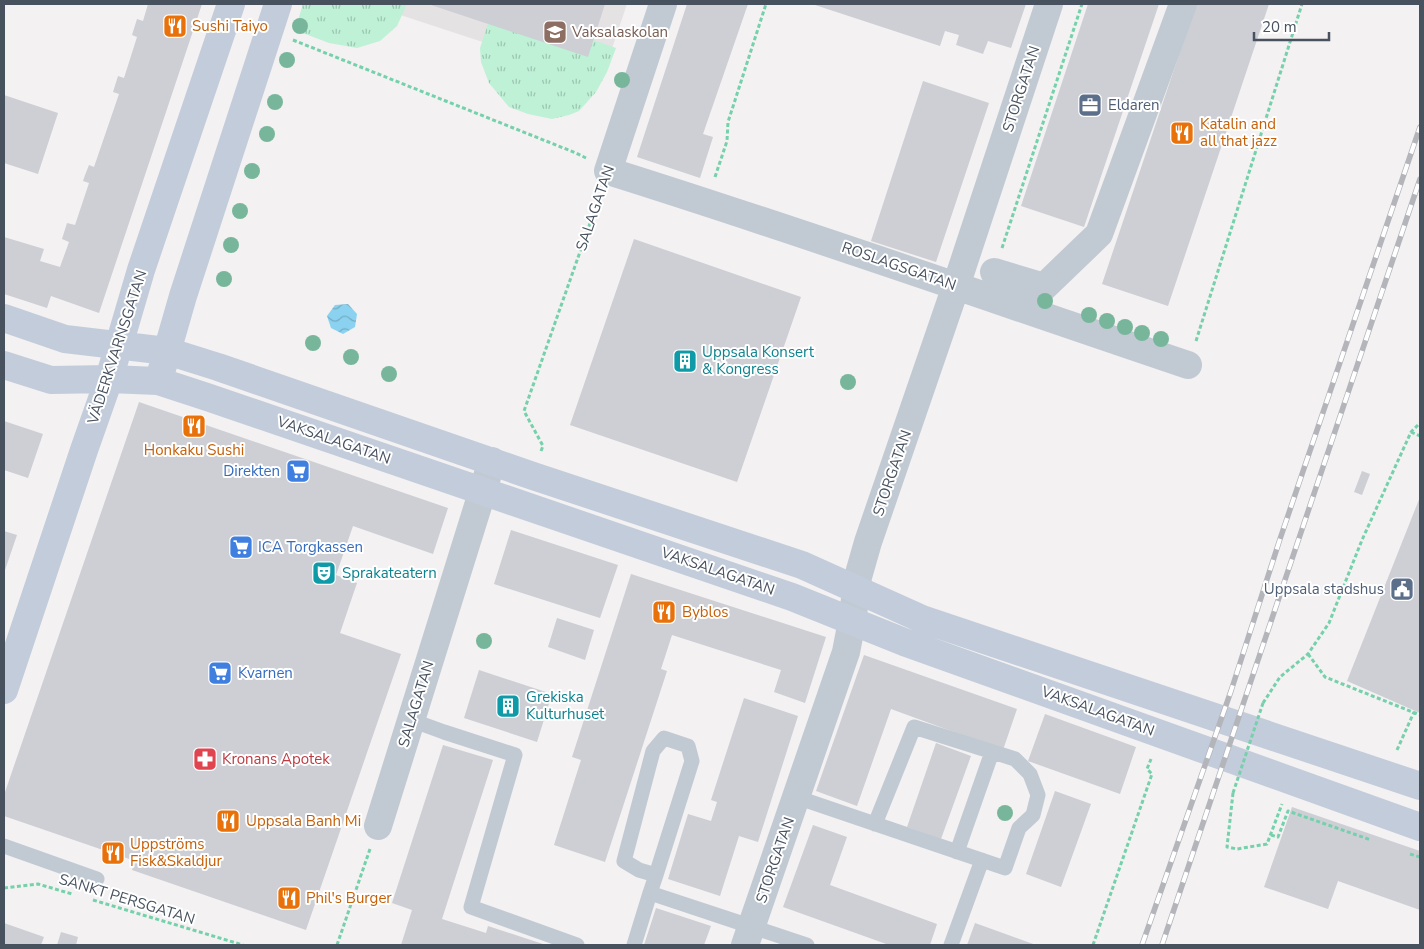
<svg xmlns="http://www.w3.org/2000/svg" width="1424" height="949" font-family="'Nunito Sans',sans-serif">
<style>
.education{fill:#e4e2e3}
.grass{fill:url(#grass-tufts)}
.water{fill:url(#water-waves)}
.building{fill:#cdcfd5}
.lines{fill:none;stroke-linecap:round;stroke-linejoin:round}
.path{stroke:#75d1ab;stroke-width:3;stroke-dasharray:4 2.5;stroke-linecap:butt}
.lane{stroke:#c1cad3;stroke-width:15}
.street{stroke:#c1cad3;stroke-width:28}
.secondary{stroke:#c3ccda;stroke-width:28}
.rail-casing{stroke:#b3b5bb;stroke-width:5.5}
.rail{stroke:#fff;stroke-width:4;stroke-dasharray:11;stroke-linecap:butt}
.path-bridge{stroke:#75d1ab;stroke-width:3;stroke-dasharray:4 2.5;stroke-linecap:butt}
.tree{fill:#78b69c}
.labels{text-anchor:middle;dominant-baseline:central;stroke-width:4;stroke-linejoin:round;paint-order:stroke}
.food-label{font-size:15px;fill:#c56008;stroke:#fff;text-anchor:start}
.education-label{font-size:15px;fill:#785e54;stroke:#fff;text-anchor:start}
.street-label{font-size:15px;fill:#48525f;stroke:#fff}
.service-label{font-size:15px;fill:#4e5e75;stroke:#fff;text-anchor:start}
.culture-label{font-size:15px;fill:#0d838f;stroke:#fff;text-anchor:start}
.shop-label{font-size:15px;fill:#366cbe;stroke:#fff;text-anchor:start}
.health-label{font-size:15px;fill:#be3a42;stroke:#fff;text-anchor:start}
</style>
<defs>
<pattern id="grass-tufts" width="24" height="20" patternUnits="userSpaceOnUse" patternTransform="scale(1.25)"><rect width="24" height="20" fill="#bef1d6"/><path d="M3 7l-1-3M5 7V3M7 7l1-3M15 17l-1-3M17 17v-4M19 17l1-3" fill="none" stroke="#9cc6b1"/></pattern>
<pattern id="water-waves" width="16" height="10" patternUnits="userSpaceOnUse" patternTransform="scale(1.25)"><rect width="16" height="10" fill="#8ad2f0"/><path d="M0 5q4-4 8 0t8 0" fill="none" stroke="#73adc6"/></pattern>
</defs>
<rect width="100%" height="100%" fill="#f3f1f1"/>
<path class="education" d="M367,4H627L601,81Z"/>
<path class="grass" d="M303,4H407L397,26L380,41L357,48L329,43L295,30Z
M488,24L593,40L616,48L607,72L596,92L579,111L569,115L552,119L528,114L509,107L489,83L481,62L480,48Z"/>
<path class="water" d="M348,304L357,314L355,327L343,334L331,328L327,316L335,305Z"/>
<path class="building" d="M148,4H202L99,313L51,296L47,308L4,294V237L44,249L40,261L60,267L69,242L62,239L67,223L75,225L89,183L83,181L85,175L89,165L94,167L119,94L113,92L118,76L124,78L137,37L132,35L137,19L143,21Z
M428,4H605L588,57Z
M687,4H748L703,134L713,137L700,178L637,157Z
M812,4H1026L1011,48L988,41L983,54L956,45L959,35L945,31L940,46Z
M1088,4H1159L1084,227L1021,206Z
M1196,4H1269L1168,306L1102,284Z
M923,81L989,103L936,262L871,241Z
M4,95L58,113L38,174L4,163Z
M634,239L801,297L737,482L570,425Z
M139,402L448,508L433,554L353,526L336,575L357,583L340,633L401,654L306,930L132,870L135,861L4,816V795Z
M4,421L43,434L28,478L4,470Z
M1362,471L1370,474L1362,495L1354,492Z
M1420,497V713L1347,681Z
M511,530L618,565L600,618L494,584Z
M4,531L17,535L4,573Z
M631,574L826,637L805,703L774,692L781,670L672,635L661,669L667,671L605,862L554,845L581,760L572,757Z
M557,618L594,630L585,660L548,647Z
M864,655L1017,709L1003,750L891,709L857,806L816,791Z
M479,670L552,694L537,742L464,718Z
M744,698L798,716L758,842L739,836L720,896L668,879L688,814L711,821L717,802L711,800Z
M1045,714L1136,747L1120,794L1028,761Z
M936,743L971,756L941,839L907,827Z
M443,745L493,760L442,919L486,933L488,926L546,945H401L412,910L392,903Z
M1055,791L1091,804L1061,887L1026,874Z
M1292,807L1420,851V910L1338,881L1328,909L1264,887Z
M813,825L847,837L830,885L937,924L930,945H889L783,907Z
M656,908L711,926L704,945H644Z
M4,923L44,937L41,945H4Z
M975,923L1036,945H967Z
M61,932L78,937L76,945H57Z"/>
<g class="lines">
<path class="path" d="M293,40L576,153L586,158
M715,177L727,141L728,122L766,4
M1002,248L1082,4
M1196,341L1302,4
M1411,432L1420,436
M541,451L543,446L524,411L600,195
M1308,654L1325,677L1420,715
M1263,703L1280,677L1308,654L1329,623L1362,540L1411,432L1420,423
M1397,750L1414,712
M1233,793L1227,847L1237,849L1267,844L1282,804
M1271,835L1278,837L1288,811L1371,840
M1410,854L1420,857
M4,888L38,884L72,894
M93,900L243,945
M337,945L370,849
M1093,945L1152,774L1147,769L1151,759"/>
<path class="lane" d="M411,720L444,732L515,755L471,907L577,945
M796,797L1005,868L1019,828L1033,815L1038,795L1030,774L1015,759L914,727L875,824
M4,846L97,879
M957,852L992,752
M656,875L639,870L624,861L653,751L664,738L688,746L692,761L656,875L650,893L807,945
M634,945L650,893
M951,945L982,860"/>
<path class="street" d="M663,4L608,171C803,232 995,300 1188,365
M994,272L1044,287L1099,234L1183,4
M378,826L492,461
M745,945L846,652L852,621L858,577L868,542L956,286L1049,4"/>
<path class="secondary" d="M4,318L65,339L167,351L218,367L533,476L802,565L922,619L1420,786
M4,365L51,380L109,379L158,381L207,397L792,597L904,642L1420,827
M162,369L183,296L278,4
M4,690L84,450L109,379L141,270L231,4"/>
<g class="rail-casing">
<path id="rail" d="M1142,945L1231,691L1280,539L1420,127
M1162,945L1420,179"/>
</g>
<use href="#rail" class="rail"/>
<path class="path-bridge" d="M1233,793L1263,703"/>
</g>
<g class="tree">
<circle cx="300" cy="26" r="8"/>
<circle cx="287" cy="60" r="8"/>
<circle cx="622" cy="80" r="8"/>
<circle cx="275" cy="102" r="8"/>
<circle cx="267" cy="134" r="8"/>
<circle cx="252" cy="171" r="8"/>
<circle cx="240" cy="211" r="8"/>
<circle cx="231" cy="245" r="8"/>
<circle cx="224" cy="279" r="8"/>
<circle cx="1045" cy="301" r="8"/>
<circle cx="1089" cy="315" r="8"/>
<circle cx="1107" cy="321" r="8"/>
<circle cx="1125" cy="327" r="8"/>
<circle cx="1142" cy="333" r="8"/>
<circle cx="1161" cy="339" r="8"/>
<circle cx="313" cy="343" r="8"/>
<circle cx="351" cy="357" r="8"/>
<circle cx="389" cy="374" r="8"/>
<circle cx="848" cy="382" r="8"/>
<circle cx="484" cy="641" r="8"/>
<circle cx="1005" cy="813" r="8"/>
</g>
<defs>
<g id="restaurant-square" transform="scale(1.25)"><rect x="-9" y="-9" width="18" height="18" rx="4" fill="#e8710a" stroke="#fff"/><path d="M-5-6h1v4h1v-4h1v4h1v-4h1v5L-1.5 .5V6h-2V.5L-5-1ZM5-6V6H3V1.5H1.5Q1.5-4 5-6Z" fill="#fff"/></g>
<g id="school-square" transform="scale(1.25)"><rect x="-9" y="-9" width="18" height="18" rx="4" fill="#8d6e63" stroke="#fff"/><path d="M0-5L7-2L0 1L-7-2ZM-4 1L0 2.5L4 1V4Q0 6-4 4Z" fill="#fff"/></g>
<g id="office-square" transform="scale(1.25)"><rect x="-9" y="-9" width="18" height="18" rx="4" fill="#5c6f8a" stroke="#fff"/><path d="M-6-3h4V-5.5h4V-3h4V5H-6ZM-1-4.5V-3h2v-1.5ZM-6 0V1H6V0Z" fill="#fff"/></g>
<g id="building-square" transform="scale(1.25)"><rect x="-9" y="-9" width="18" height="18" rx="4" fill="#0f9aa8" stroke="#fff"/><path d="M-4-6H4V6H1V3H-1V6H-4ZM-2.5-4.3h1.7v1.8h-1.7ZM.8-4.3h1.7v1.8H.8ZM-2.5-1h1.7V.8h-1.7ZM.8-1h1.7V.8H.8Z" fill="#fff"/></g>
<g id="supermarket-square" transform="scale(1.25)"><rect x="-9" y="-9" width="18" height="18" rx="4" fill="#3f7fe0" stroke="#fff"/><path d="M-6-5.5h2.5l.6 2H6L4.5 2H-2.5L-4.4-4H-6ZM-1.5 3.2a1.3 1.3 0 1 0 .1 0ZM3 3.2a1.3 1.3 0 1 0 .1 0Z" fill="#fff"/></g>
<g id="theatre-square" transform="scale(1.25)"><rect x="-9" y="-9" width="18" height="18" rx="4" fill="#0f9aa8" stroke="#fff"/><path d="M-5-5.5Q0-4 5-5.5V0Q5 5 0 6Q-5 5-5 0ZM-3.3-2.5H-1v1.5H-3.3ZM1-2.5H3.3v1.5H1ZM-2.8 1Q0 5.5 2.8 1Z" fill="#fff"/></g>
<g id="civic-square" transform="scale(1.25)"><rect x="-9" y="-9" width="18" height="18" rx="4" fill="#5c6f8a" stroke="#fff"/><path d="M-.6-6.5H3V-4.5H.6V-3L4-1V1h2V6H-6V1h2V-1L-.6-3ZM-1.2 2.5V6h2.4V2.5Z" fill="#fff"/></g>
<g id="pharmacy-square" transform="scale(1.25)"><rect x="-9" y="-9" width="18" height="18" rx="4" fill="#e0444e" stroke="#fff"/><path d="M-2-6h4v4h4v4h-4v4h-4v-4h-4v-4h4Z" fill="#fff"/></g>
</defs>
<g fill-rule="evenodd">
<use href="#restaurant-square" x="175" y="26"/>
<use href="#school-square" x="555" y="32"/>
<use href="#office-square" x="1090" y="105"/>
<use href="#restaurant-square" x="1182" y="133"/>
<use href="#building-square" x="685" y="361"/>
<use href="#restaurant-square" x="194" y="426"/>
<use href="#supermarket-square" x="298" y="471"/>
<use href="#supermarket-square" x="241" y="547"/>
<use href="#theatre-square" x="324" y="573"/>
<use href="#civic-square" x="1402" y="589"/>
<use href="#restaurant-square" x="664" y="612"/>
<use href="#supermarket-square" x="220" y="673"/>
<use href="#building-square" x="508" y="706"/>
<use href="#pharmacy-square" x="205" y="759"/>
<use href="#restaurant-square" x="228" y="821"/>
<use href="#restaurant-square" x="113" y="853"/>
<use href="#restaurant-square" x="289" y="898"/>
</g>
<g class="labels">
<g class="food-label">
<text x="192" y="26">Sushi Taiyo</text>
<text x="1200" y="124">Katalin and<tspan x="1200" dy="17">all that jazz</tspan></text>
<text x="194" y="450" text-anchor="middle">Honkaku Sushi</text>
<text x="682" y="612">Byblos</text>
<text x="246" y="821">Uppsala Banh Mi</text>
<text x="130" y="844">Uppströms<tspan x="130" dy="17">Fisk&amp;Skaldjur</tspan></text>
<text x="306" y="898">Phil's Burger</text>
</g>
<g class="education-label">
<text x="572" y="32">Vaksalaskolan</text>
</g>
<g class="street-label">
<text transform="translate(1021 89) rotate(-72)">STORGATAN</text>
<text transform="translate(595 208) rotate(-71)">SALAGATAN</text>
<text transform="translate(899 266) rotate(19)">ROSLAGSGATAN</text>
<text transform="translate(117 347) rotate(-72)">VÄDERKVARNSGATAN</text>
<text transform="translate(334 440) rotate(19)">VAKSALAGATAN</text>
<text transform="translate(892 473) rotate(-71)">STORGATAN</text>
<text transform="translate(718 571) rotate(19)">VAKSALAGATAN</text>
<text transform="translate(416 704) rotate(-73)">SALAGATAN</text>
<text transform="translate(1098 711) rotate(20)">VAKSALAGATAN</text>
<text transform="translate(775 860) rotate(-71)">STORGATAN</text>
<text transform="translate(127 899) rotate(17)">SANKT PERSGATAN</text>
</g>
<g class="service-label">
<text x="1108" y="105">Eldaren</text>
<text x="1384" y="589" text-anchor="end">Uppsala stadshus</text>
</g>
<g class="culture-label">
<text x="702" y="352">Uppsala Konsert<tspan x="702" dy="17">&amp; Kongress</tspan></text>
<text x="342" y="573">Sprakateatern</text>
<text x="526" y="697">Grekiska<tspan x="526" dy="17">Kulturhuset</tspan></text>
</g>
<g class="shop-label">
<text x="280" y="471" text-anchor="end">Direkten</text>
<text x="258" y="547">ICA Torgkassen</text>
<text x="238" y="673">Kvarnen</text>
</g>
<g class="health-label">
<text x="222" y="759">Kronans Apotek</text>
</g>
</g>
<rect width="1424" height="949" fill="none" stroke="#48525f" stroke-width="10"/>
<path d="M1254 32v8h75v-8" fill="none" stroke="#48525f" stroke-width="2.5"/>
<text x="1262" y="32" font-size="15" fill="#48525f" stroke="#ffffff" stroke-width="4" paint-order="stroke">20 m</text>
</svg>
